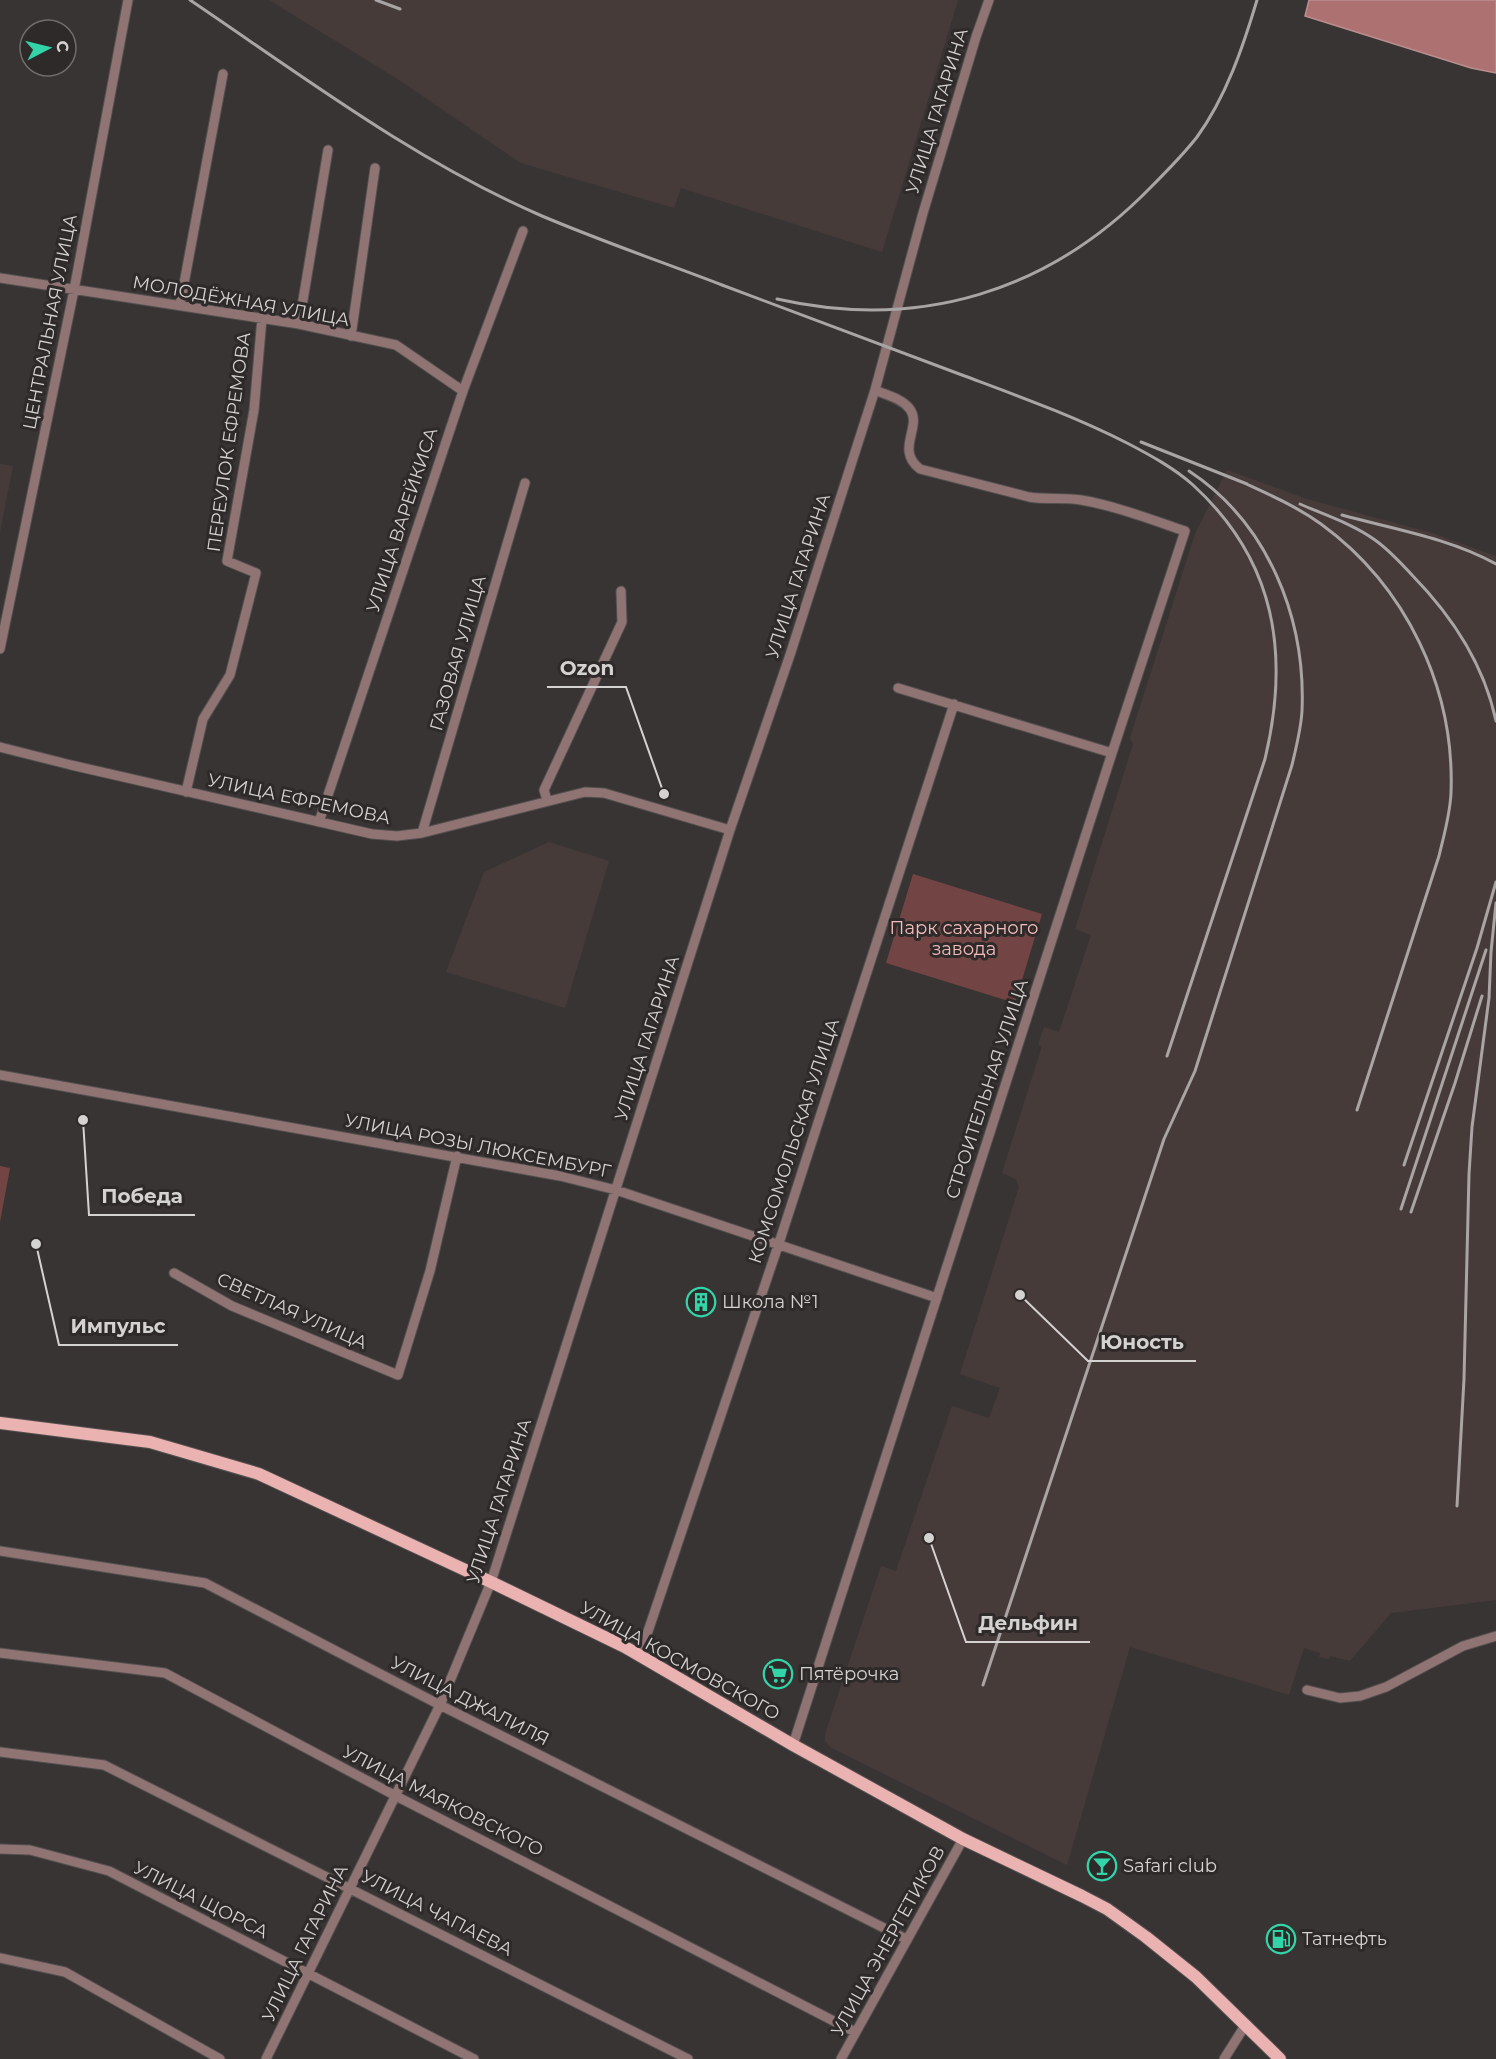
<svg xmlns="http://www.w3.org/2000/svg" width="1496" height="2059" font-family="Montserrat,sans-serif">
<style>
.built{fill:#473b3a}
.green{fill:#734444}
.water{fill:#ae7172;stroke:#ba8e8f;stroke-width:1.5}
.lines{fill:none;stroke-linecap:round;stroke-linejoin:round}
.minor-casing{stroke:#555050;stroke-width:11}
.major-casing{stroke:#555050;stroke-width:14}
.minor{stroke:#907474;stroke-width:9}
.major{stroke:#eab2b1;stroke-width:12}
.rail{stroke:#a9a5a5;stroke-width:3}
.labels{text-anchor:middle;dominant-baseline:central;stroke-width:6;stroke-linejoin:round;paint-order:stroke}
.street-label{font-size:18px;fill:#d5d2d2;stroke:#2f2a2a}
.park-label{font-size:18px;fill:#f3bcbb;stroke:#2f2a2a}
.poi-label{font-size:18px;fill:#d5d2d2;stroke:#2f2a2a;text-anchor:start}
.leader{fill:none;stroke:#d5d2d2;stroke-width:2}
.callout-dot{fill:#d5d2d2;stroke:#2f2a2a;stroke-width:2}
.callout-label{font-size:20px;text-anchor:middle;font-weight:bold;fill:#d5d2d2;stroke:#2f2a2a;stroke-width:6;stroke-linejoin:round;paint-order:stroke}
</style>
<rect width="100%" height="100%" fill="#393434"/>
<path class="built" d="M269,0H958L882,252L681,188L674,208L521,163L396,78Z
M0,464L13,466L0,532Z
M1227,470L1307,499L1432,533L1496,556V1600L1391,1613L1350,1661L1330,1656L1329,1659L1319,1657L1320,1653L1304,1648L1289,1695L1130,1647L1067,1865L830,1747L825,1741V1734L881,1566L896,1571L952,1406L989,1418L1000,1388L960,1374L1019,1187L1016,1179L1002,1173L1042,1046L1038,1045L1044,1027L1059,1032L1091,935L1075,929L1133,744L1130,738L1195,534Z
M549,842L609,861L565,1008L446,972L484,872Z"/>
<path class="green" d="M913,874L1042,914L1015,1003L886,963Z
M0,1166L10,1168L0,1222Z"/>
<path class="water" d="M1309,0H1496V73L1471,68L1305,16Z"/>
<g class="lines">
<g class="minor-casing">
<path id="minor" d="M0,278L299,324L396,345L463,391
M180,305L223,74
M299,324L328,150
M351,336L375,168
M0,649L74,290L128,0
M898,688L1112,753
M0,747L71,765L372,834L397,836L422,833L585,792L604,793L730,830
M186,792L203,719L230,675L256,573L227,561L254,410L262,318
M547,800L544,790L622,622L621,591
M319,822L463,391L523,231
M422,833L525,483
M0,1075L560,1176L616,1190L937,1298
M174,1273L232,1306L398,1375L430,1271L457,1156
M0,1551L205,1583L440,1705L906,1939
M0,1653L165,1673L396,1796L855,2032
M640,1655L779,1243L954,704
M1307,1690L1340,1698L1360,1696L1386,1687L1463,1646L1496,1636
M793,1745L1112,753L1185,531C1152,520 1116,506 1081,500C1064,497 1046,500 1029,497L920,469C894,449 924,426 909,408C901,398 886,395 875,390
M0,1752L104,1765L688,2059
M0,1849L30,1850L109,1871L474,2059
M0,1958L65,1972L220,2059
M266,2059L440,1705L491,1582L730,830L790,655L875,390L923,213L976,37L989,0
M841,2059L963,1839
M1224,2059L1246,2024"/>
</g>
<g class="major-casing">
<path id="major" d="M0,1423L150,1442L259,1474L491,1582L625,1647L793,1745L963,1839L1082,1896L1107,1909L1146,1937L1196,1977L1280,2059"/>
</g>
<use href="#minor" class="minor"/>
<use href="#major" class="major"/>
<path class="rail" d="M190,0C304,77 415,161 542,216C601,241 662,262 722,285C802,315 882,345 962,375C1018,396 1074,416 1127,443C1150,455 1174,468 1193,485C1276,561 1290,654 1265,759L1167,1056
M376,0L400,9
M777,299C920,331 1049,292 1151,187C1167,171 1183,155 1197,137C1226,97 1243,47 1257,0
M1141,442L1247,484
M1240,481C1268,494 1296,506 1321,524C1406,586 1455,688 1451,793C1450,815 1444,835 1439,856L1357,1110
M1300,504C1325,515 1353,524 1375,540C1389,550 1401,563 1412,575C1452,616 1484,664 1496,721
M1342,515C1393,529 1449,538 1496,564
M1404,1165L1477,948L1496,882
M1401,1209L1486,950
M1411,1212L1455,1083L1482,996
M1457,1506L1464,1379L1469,1174L1472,1127L1489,998L1491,952L1496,903
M983,1685L1164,1139L1195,1071L1292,765C1296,748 1301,729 1302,711C1306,618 1268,523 1189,471"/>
</g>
<defs>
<g id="building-ring" transform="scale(1.5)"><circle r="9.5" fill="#2f2a2a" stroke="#33d4a8" stroke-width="1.5"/><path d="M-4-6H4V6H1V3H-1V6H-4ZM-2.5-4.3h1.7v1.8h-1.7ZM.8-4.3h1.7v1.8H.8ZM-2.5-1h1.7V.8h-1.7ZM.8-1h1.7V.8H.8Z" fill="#33d4a8"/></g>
<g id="supermarket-ring" transform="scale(1.5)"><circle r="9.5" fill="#2f2a2a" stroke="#33d4a8" stroke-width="1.5"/><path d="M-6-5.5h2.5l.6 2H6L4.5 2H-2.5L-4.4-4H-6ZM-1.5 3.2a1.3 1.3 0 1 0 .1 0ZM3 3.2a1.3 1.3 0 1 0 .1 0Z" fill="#33d4a8"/></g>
<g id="bar-ring" transform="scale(1.5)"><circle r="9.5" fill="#2f2a2a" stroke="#33d4a8" stroke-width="1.5"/><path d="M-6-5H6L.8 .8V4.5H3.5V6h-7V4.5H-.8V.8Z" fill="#33d4a8"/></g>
<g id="fuel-ring" transform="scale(1.5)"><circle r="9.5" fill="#2f2a2a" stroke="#33d4a8" stroke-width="1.5"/><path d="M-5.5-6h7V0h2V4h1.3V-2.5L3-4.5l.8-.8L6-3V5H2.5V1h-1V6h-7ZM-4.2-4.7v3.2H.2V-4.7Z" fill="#33d4a8"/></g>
</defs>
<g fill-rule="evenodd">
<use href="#building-ring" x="701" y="1302"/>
<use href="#supermarket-ring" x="778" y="1674"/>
<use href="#bar-ring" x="1102" y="1866"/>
<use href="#fuel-ring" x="1281" y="1939"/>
</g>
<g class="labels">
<g class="street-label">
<text transform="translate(937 111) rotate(-73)">УЛИЦА ГАГАРИНА</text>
<text transform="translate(241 301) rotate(10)">МОЛОДЁЖНАЯ УЛИЦА</text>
<text transform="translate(50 322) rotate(-79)">ЦЕНТРАЛЬНАЯ УЛИЦА</text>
<text transform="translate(229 442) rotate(-82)">ПЕРЕУЛОК ЕФРЕМОВА</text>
<text transform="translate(402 520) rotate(-72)">УЛИЦА ВАРЕЙКИСА</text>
<text transform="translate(798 576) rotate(-72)">УЛИЦА ГАГАРИНА</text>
<text transform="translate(458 653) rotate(-74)">ГАЗОВАЯ УЛИЦА</text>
<text transform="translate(299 799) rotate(12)">УЛИЦА ЕФРЕМОВА</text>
<text transform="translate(647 1038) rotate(-72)">УЛИЦА ГАГАРИНА</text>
<text transform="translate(987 1089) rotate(-72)">СТРОИТЕЛЬНАЯ УЛИЦА</text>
<text transform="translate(794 1141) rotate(-72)">КОМСОМОЛЬСКАЯ УЛИЦА</text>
<text transform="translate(478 1146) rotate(11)">УЛИЦА РОЗЫ ЛЮКСЕМБУРГ</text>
<text transform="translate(292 1311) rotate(24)">СВЕТЛАЯ УЛИЦА</text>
<text transform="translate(499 1501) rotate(-72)">УЛИЦА ГАГАРИНА</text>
<text transform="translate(680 1661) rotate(29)">УЛИЦА КОСМОВСКОГО</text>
<text transform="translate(470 1701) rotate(27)">УЛИЦА ДЖАЛИЛЯ</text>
<text transform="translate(443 1801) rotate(27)">УЛИЦА МАЯКОВСКОГО</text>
<text transform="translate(201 1900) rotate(27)">УЛИЦА ЩОРСА</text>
<text transform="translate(437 1913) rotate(27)">УЛИЦА ЧАПАЕВА</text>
<text transform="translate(888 1941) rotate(-61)">УЛИЦА ЭНЕРГЕТИКОВ</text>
<text transform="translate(305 1943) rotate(-64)">УЛИЦА ГАГАРИНА</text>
</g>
<g class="park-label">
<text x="964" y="928">Парк сахарного<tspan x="964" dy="21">завода</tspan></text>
</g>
<g class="poi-label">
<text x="722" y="1302">Школа №1</text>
<text x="799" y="1674">Пятёрочка</text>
<text x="1123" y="1866">Safari club</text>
<text x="1302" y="1939">Татнефть</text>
</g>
</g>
<path class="leader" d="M664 794L626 687H547M83 1120L89 1215H195M36 1244L59 1345H178M1020 1295L1088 1361H1196M929 1538L966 1642H1090"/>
<g class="callout-dot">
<circle cx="664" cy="794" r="6"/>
<circle cx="83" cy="1120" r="6"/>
<circle cx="36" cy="1244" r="6"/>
<circle cx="1020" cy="1295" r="6"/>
<circle cx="929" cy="1538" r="6"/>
</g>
<g class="callout-label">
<text x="587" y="675">Ozon</text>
<text x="142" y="1203">Победа</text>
<text x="118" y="1333">Импульс</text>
<text x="1142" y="1349">Юность</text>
<text x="1028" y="1630">Дельфин</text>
</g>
<g transform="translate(48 48) rotate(83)"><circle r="28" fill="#2f2a2a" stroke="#716d6d" stroke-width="1.5"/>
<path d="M0-4.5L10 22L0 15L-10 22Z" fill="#33d4a8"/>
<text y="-9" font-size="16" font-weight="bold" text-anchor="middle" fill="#d5d2d2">С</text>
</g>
</svg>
